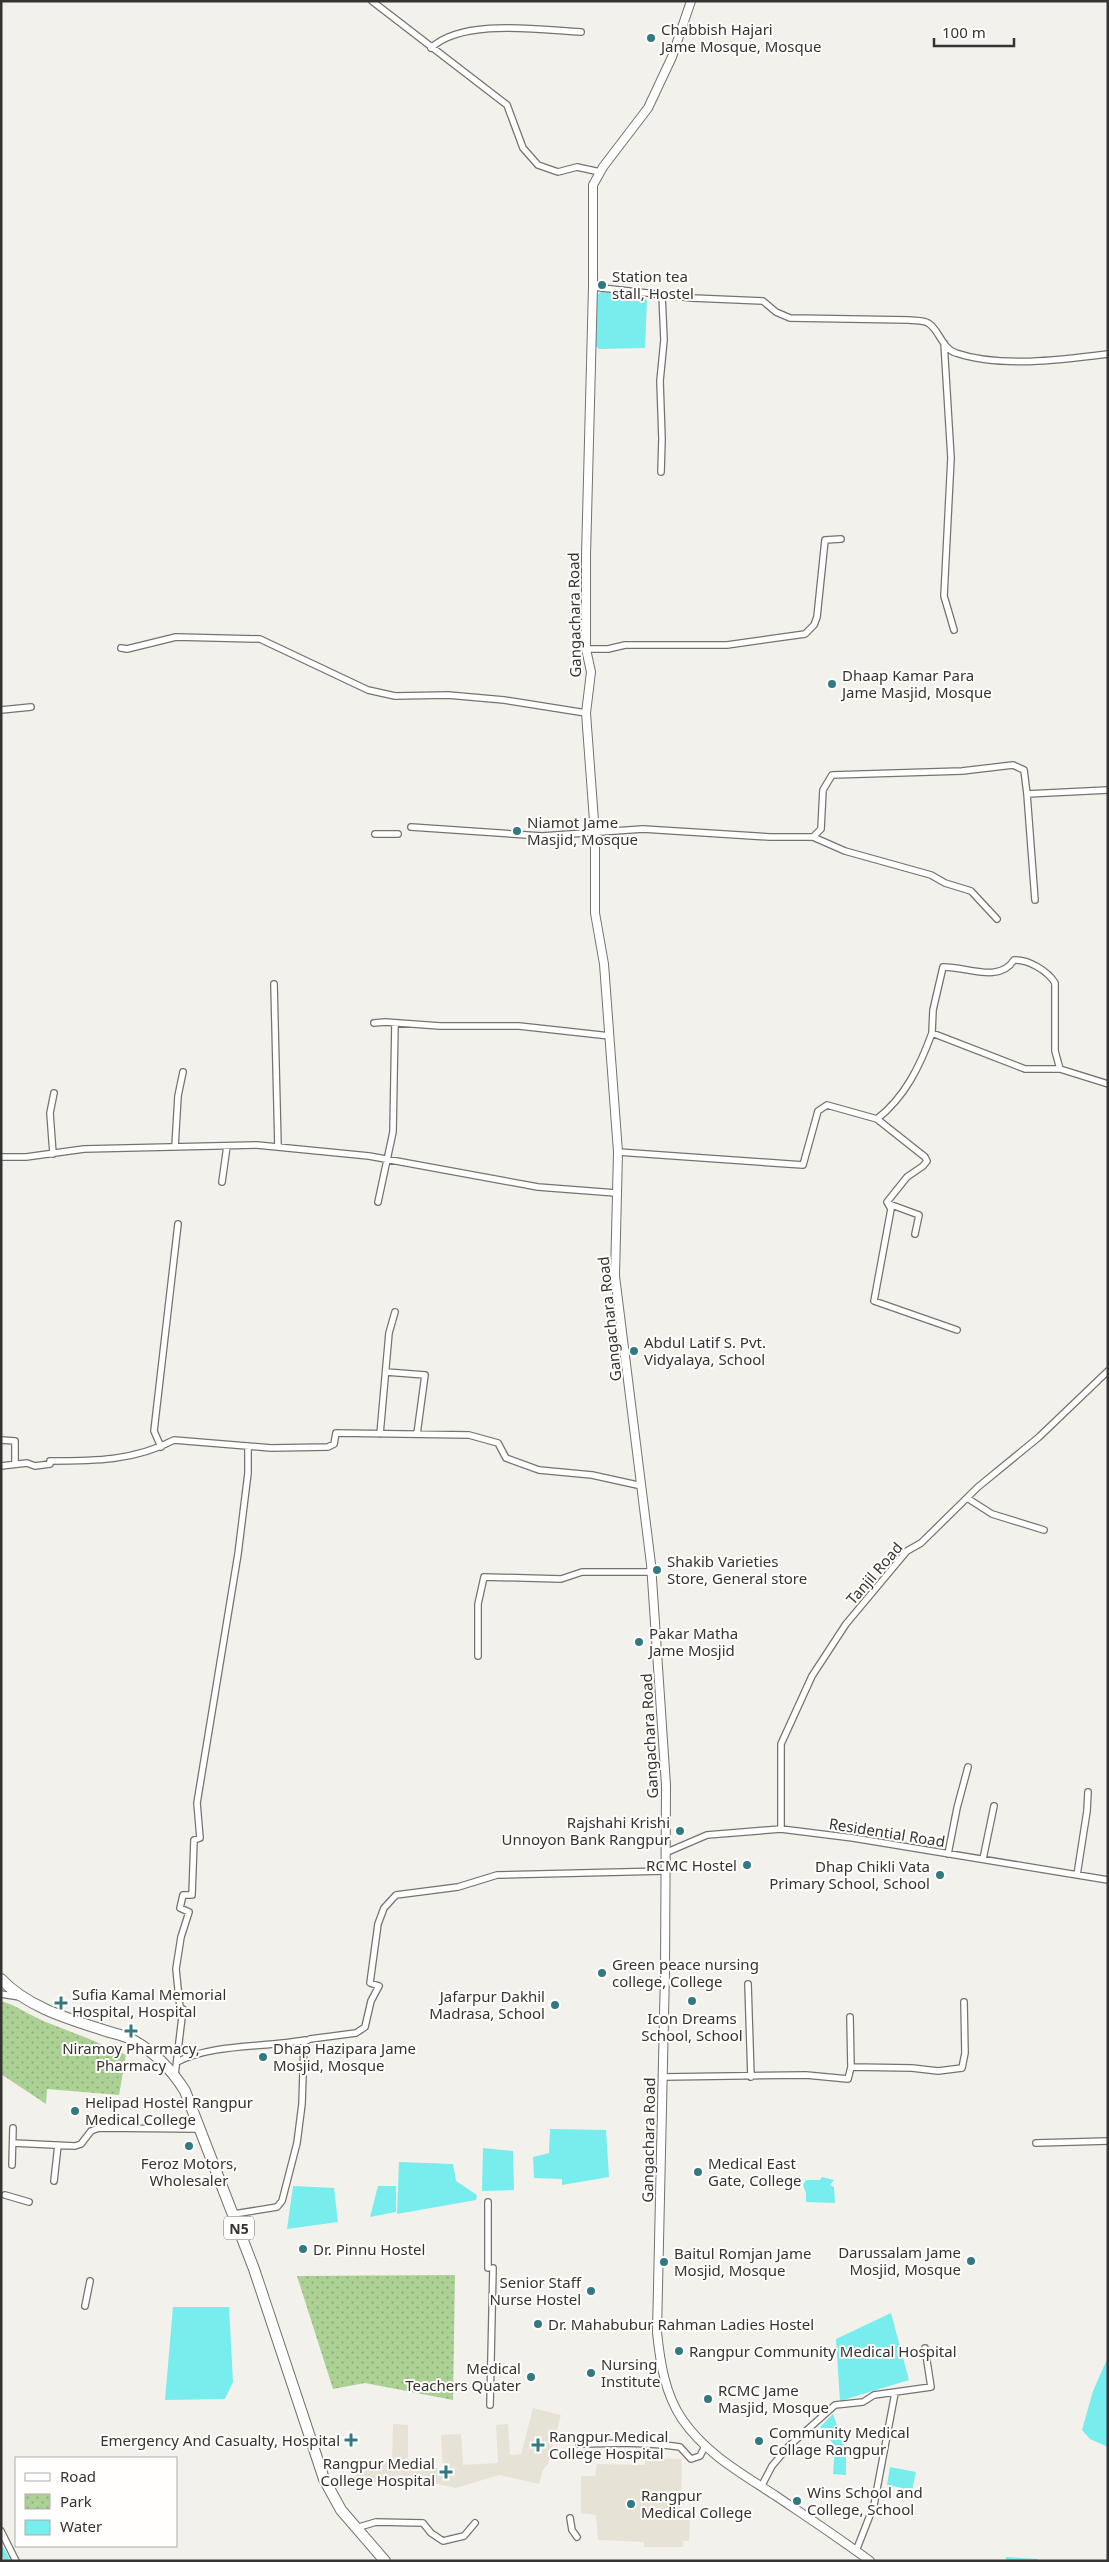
<svg xmlns="http://www.w3.org/2000/svg" width="1109" height="2562" font-family="'Noto Sans',sans-serif">
<style>
.built{fill:#e7e2d6}
.park{fill:url(#park-dots)}
.water{fill:#77edee}
.lines{fill:none;stroke-linecap:round;stroke-linejoin:round}
.canal{stroke:#77edee;stroke-width:5.5}
.street-casing{stroke:#75736e;stroke-width:8}
.secondary-casing{stroke:#75736e;stroke-width:10}
.highway-casing{stroke:#75736e;stroke-width:12}
.street{stroke:#fff;stroke-width:5.5}
.secondary{stroke:#fff;stroke-width:8}
.highway{stroke:#fff;stroke-width:10}
.poi-dot{fill:#317983;stroke:#fffefc;stroke-width:2}
.labels{text-anchor:middle;dominant-baseline:central;stroke-width:4;stroke-linejoin:round;paint-order:stroke}
.shield{fill:#fffefc;stroke:#72716f;stroke-width:1}
.shield-label{font-size:14px;font-weight:bold;fill:#353432}
.poi-label{font-size:15px;fill:#353432;stroke:#fffefc;text-anchor:start}
.street-label{font-size:15px;fill:#353432;stroke:#fffefc}
</style>
<defs>
<pattern id="park-dots" width="8" height="8" patternUnits="userSpaceOnUse" patternTransform="scale(1.25)"><rect width="8" height="8" fill="#abd195"/><path d="M2 2h.1M6 6h.1" fill="none" stroke="#8caa7a" stroke-width="1.8" stroke-linecap="round"/></pattern>
</defs>
<rect width="100%" height="100%" fill="#f3f1eb"/>
<path class="built" d="M533,2408L561,2415L548,2464L543,2470L539,2484L499,2475L456,2488L399,2475L359,2487L354,2472L392,2460L393,2424L408,2425V2459L443,2470L441,2435L461,2434L463,2465L498,2463L496,2425L508,2424L510,2455L521,2454Z
M645,2458L682,2459L681,2519L690,2520L689,2541H683V2547H644V2542L598,2540L596,2515L581,2513V2476H595L597,2464L645,2465Z"/>
<path class="park" d="M1,2001C19,2006 33,2018 51,2024C76,2034 101,2043 126,2055L119,2095L47,2089L46,2104L1,2074Z
M455,2275L453,2400L365,2383L333,2389L297,2276Z"/>
<path class="water" d="M601,292L643,297L647,300L645,348L599,349L596,346L597,295Z
M550,2129L606,2130L609,2177L562,2185V2179L534,2178L533,2157L549,2153Z
M483,2148L513,2151L514,2190L482,2191Z
M399,2162L453,2164L456,2181L477,2195L476,2200L397,2214Z
M822,2177L834,2180L830,2185L834,2187L835,2203L806,2202V2193L803,2185L806,2180H820Z
M293,2186L334,2188L338,2222L287,2229Z
M378,2186H396V2212L370,2217Z
M173,2307H229L233,2382L225,2399L165,2400Z
M891,2313L909,2380L840,2401L836,2339Z
M1108,2357V2447L1090,2439L1082,2430L1093,2391Z
M833,2414L846,2450V2475L833,2474L835,2446L820,2427Z
M890,2467L916,2472L912,2490L887,2485Z
M1006,2557L1038,2559V2561H1006Z"/>
<g class="lines">
<path class="canal" d="M1,2549L8,2561"/>
<g class="street-casing">
<path id="street" d="M372,1L507,105L523,148L538,165L558,172L577,167L600,172
M431,48C463,18 540,30 581,32
M593,287L692,298L763,301L776,312L790,318L909,320C914,321 923,320 928,323C939,329 942,349 956,353C1001,368 1061,360 1108,354
M944,343L951,458L944,596L954,630
M661,472L662,439L660,381L664,340L662,295
M121,648L127,649L176,637L260,639L368,690L395,696L448,695L504,700L586,713
M586,649H608L625,645H727L805,634L814,625L817,617L825,540L841,539
M1,710L31,707
M1027,794L1035,900
M411,827L542,836L643,829L770,837H813L821,829L823,790L832,775L962,771L1013,765L1024,770L1027,794L1108,790
M375,834H398
M813,837L845,851L931,875L945,883L971,891L997,919
M274,984L278,1146
M374,1023L385,1022L440,1026H519L610,1036
M932,1033L933,1010L943,967C965,966 999,984 1014,960C1028,959 1048,971 1055,983V1051L1060,1069
M877,1119L925,1157L927,1161L923,1166L907,1177L887,1202L891,1209L874,1301L957,1330
M175,1147L178,1096L183,1072
M618,1152L803,1165L818,1111L827,1105L877,1119C905,1097 920,1066 932,1033L1025,1069H1060L1108,1084
M53,1154L50,1113L54,1093
M1,1157H26L84,1149L257,1145L369,1156L538,1187L616,1193
M222,1182L227,1146
M378,1202L393,1132L395,1023
M889,1204L919,1215L915,1234
M386,1372L425,1375L417,1434
M380,1434L389,1333L395,1312
M1,1440L15,1441V1464
M161,1447L154,1431L178,1224
M1,1466L27,1463L35,1466L50,1464V1461C94,1461 134,1461 174,1440L271,1448L328,1447L334,1444L336,1433L469,1435L498,1443L506,1458L539,1470L592,1475L642,1486
M967,1498L992,1514L1044,1530
M478,1656V1604L484,1577L561,1579L582,1572H652
M781,1829V1744L812,1676L846,1624L907,1551L921,1543L978,1487L1039,1437L1108,1371
M665,1853L707,1835L781,1829L853,1838L1108,1880
M948,1854L957,1808L968,1767
M983,1859L994,1806
M1077,1875L1087,1811L1088,1792
M748,1984L751,2077
M1,1994L20,1997
M177,2062C214,2043 264,2048 305,2040
M851,2067L912,2068L938,2071L962,2068L965,2053L964,2002
M175,2075L183,2009L180,2008L176,1969L181,1937L189,1912L180,1908L183,1895H192L194,1840L200,1838L197,1803L238,1554L248,1473V1446
M663,2077L806,2075L848,2079L851,2067L850,2017
M13,2143L75,2146L81,2144L91,2131L99,2128L199,2129
M1036,2143L1108,2141
M12,2165L13,2128
M54,2181L58,2145
M5,2195L29,2202
M234,2214L277,2207L282,2201L297,2143L302,2104L304,2042L310,2039L356,2033L365,2027L371,2001L379,1986L370,1983L378,1924L384,1908L396,1895L458,1887L497,1875L665,1871
M488,2268V2202
M85,2306L90,2281
M490,2405L493,2268
M579,2444C613,2443 646,2442 680,2447L691,2459L700,2456L705,2446
M761,2487L772,2466L788,2447L835,2405L863,2402L874,2395L931,2387L925,2348
M570,2518L572,2530L577,2537
M356,2528L376,2522L423,2523L431,2533L443,2541L464,2536L475,2523
M1,2531L16,2561
M856,2551L874,2505L895,2393"/>
</g>
<g class="secondary-casing">
<path id="secondary" d="M691,1L672,57L648,108L603,167L593,185V287L586,556V649L591,672L586,713L595,834V913L604,964L618,1152L615,1276L651,1564L666,1785L665,1972L657,2332C660,2362 665,2394 682,2419C706,2454 741,2473 776,2496C807,2517 839,2538 870,2561"/>
</g>
<g class="highway-casing">
<path id="highway" d="M1,1979C26,2006 66,2018 100,2029C111,2033 124,2035 133,2040C156,2053 172,2070 185,2091L254,2269L324,2479L341,2510L385,2561"/>
</g>
<use href="#street" class="street"/>
<use href="#secondary" class="secondary"/>
<use href="#highway" class="highway"/>
</g>
<g class="poi-dot">
<circle cx="651" cy="38" r="5"/>
<circle cx="602" cy="285" r="5"/>
<circle cx="832" cy="684" r="5"/>
<circle cx="517" cy="831" r="5"/>
<circle cx="634" cy="1351" r="5"/>
<circle cx="657" cy="1570" r="5"/>
<circle cx="639" cy="1642" r="5"/>
<circle cx="680" cy="1831" r="5"/>
<circle cx="747" cy="1865" r="5"/>
<circle cx="940" cy="1875" r="5"/>
<circle cx="602" cy="1973" r="5"/>
<circle cx="692" cy="2001" r="5"/>
<path d="M58.5 1995.5h5v5h5v5h-5v5h-5v-5h-5v-5h5z"/>
<circle cx="555" cy="2005" r="5"/>
<path d="M128.5 2023.5h5v5h5v5h-5v5h-5v-5h-5v-5h5z"/>
<circle cx="263" cy="2057" r="5"/>
<circle cx="75" cy="2111" r="5"/>
<circle cx="189" cy="2146" r="5"/>
<circle cx="698" cy="2172" r="5"/>
<circle cx="303" cy="2249" r="5"/>
<circle cx="971" cy="2261" r="5"/>
<circle cx="664" cy="2262" r="5"/>
<circle cx="591" cy="2291" r="5"/>
<circle cx="538" cy="2324" r="5"/>
<circle cx="679" cy="2351" r="5"/>
<circle cx="591" cy="2373" r="5"/>
<circle cx="531" cy="2377" r="5"/>
<circle cx="708" cy="2399" r="5"/>
<path d="M348.5 2432.5h5v5h5v5h-5v5h-5v-5h-5v-5h5z"/>
<circle cx="759" cy="2441" r="5"/>
<path d="M535.5 2437.5h5v5h5v5h-5v5h-5v-5h-5v-5h5z"/>
<path d="M443.5 2464.5h5v5h5v5h-5v5h-5v-5h-5v-5h5z"/>
<circle cx="797" cy="2501" r="5"/>
<circle cx="631" cy="2504" r="5"/>
</g>
<g class="labels">
<rect class="shield" x="224" y="2216.5" width="30" height="23" rx="4"/>
<g class="shield-label">
<text x="239" y="2228">N5</text>
</g>
<g class="poi-label">
<text x="661" y="29">Chabbish Hajari<tspan x="661" dy="17">Jame Mosque, Mosque</tspan></text>
<text x="612" y="276">Station tea<tspan x="612" dy="17">stall, Hostel</tspan></text>
<text x="842" y="675">Dhaap Kamar Para<tspan x="842" dy="17">Jame Masjid, Mosque</tspan></text>
<text x="527" y="822">Niamot Jame<tspan x="527" dy="17">Masjid, Mosque</tspan></text>
<text x="644" y="1342">Abdul Latif S. Pvt.<tspan x="644" dy="17">Vidyalaya, School</tspan></text>
<text x="667" y="1561">Shakib Varieties<tspan x="667" dy="17">Store, General store</tspan></text>
<text x="649" y="1633">Pakar Matha<tspan x="649" dy="17">Jame Mosjid</tspan></text>
<text x="670" y="1822" text-anchor="end">Rajshahi Krishi<tspan x="670" dy="17">Unnoyon Bank Rangpur</tspan></text>
<text x="737" y="1865" text-anchor="end">RCMC Hostel</text>
<text x="930" y="1866" text-anchor="end">Dhap Chikli Vata<tspan x="930" dy="17">Primary School, School</tspan></text>
<text x="612" y="1964">Green peace nursing<tspan x="612" dy="17">college, College</tspan></text>
<text x="72" y="1994">Sufia Kamal Memorial<tspan x="72" dy="17">Hospital, Hospital</tspan></text>
<text x="545" y="1996" text-anchor="end">Jafarpur Dakhil<tspan x="545" dy="17">Madrasa, School</tspan></text>
<text x="692" y="2018" text-anchor="middle">Icon Dreams<tspan x="692" dy="17">School, School</tspan></text>
<text x="131" y="2048" text-anchor="middle">Niramoy Pharmacy,<tspan x="131" dy="17">Pharmacy</tspan></text>
<text x="273" y="2048">Dhap Hazipara Jame<tspan x="273" dy="17">Mosjid, Mosque</tspan></text>
<text x="85" y="2102">Helipad Hostel Rangpur<tspan x="85" dy="17">Medical College</tspan></text>
<text x="189" y="2163" text-anchor="middle">Feroz Motors,<tspan x="189" dy="17">Wholesaler</tspan></text>
<text x="708" y="2163">Medical East<tspan x="708" dy="17">Gate, College</tspan></text>
<text x="313" y="2249">Dr. Pinnu Hostel</text>
<text x="961" y="2252" text-anchor="end">Darussalam Jame<tspan x="961" dy="17">Mosjid, Mosque</tspan></text>
<text x="674" y="2253">Baitul Romjan Jame<tspan x="674" dy="17">Mosjid, Mosque</tspan></text>
<text x="581" y="2282" text-anchor="end">Senior Staff<tspan x="581" dy="17">Nurse Hostel</tspan></text>
<text x="548" y="2324">Dr. Mahabubur Rahman Ladies Hostel</text>
<text x="689" y="2351">Rangpur Community Medical Hospital</text>
<text x="601" y="2364">Nursing<tspan x="601" dy="17">Institute</tspan></text>
<text x="521" y="2368" text-anchor="end">Medical<tspan x="521" dy="17">Teachers Quater</tspan></text>
<text x="718" y="2390">RCMC Jame<tspan x="718" dy="17">Masjid, Mosque</tspan></text>
<text x="769" y="2432">Community Medical<tspan x="769" dy="17">Collage Rangpur</tspan></text>
<text x="549" y="2436">Rangpur Medical<tspan x="549" dy="17">College Hospital</tspan></text>
<text x="340" y="2440" text-anchor="end">Emergency And Casualty, Hospital</text>
<text x="435" y="2463" text-anchor="end">Rangpur Medial<tspan x="435" dy="17">College Hospital</tspan></text>
<text x="807" y="2492">Wins School and<tspan x="807" dy="17">College, School</tspan></text>
<text x="641" y="2495">Rangpur<tspan x="641" dy="17">Medical College</tspan></text>
</g>
<g class="street-label">
<text transform="translate(574 615) rotate(-91)">Gangachara Road</text>
<text transform="translate(609 1319) rotate(-96)">Gangachara Road</text>
<text transform="translate(874 1573) rotate(-49)">Tanjil Road</text>
<text transform="translate(649 1736) rotate(-93)">Gangachara Road</text>
<text transform="translate(887 1832) rotate(9)">Residential Road</text>
<text transform="translate(648 2140) rotate(-89)">Gangachara Road</text>
</g>
</g>
<rect width="1109" height="2562" fill="none" stroke="#353432" stroke-width="5"/>
<rect x="15" y="2457" width="162" height="90" fill="#fffefc" stroke="#aeadab"/>
<rect x="25" y="2473" width="25" height="8" fill="#ffffff" stroke="#aeadab"/>
<text x="60" y="2482" font-size="15" fill="#353432">Road</text>
<rect x="25" y="2494" width="25" height="15" fill="url(#park-dots)" stroke="#aeadab"/>
<text x="60" y="2507" font-size="15" fill="#353432">Park</text>
<rect x="25" y="2520" width="25" height="15" fill="#77edee" stroke="#aeadab"/>
<text x="60" y="2532" font-size="15" fill="#353432">Water</text>
<path d="M934 38v8h80v-8" fill="none" stroke="#353432" stroke-width="2.5"/>
<text x="942" y="38" font-size="15" fill="#353432" stroke="#fffefc" stroke-width="4" paint-order="stroke">100 m</text>
</svg>
